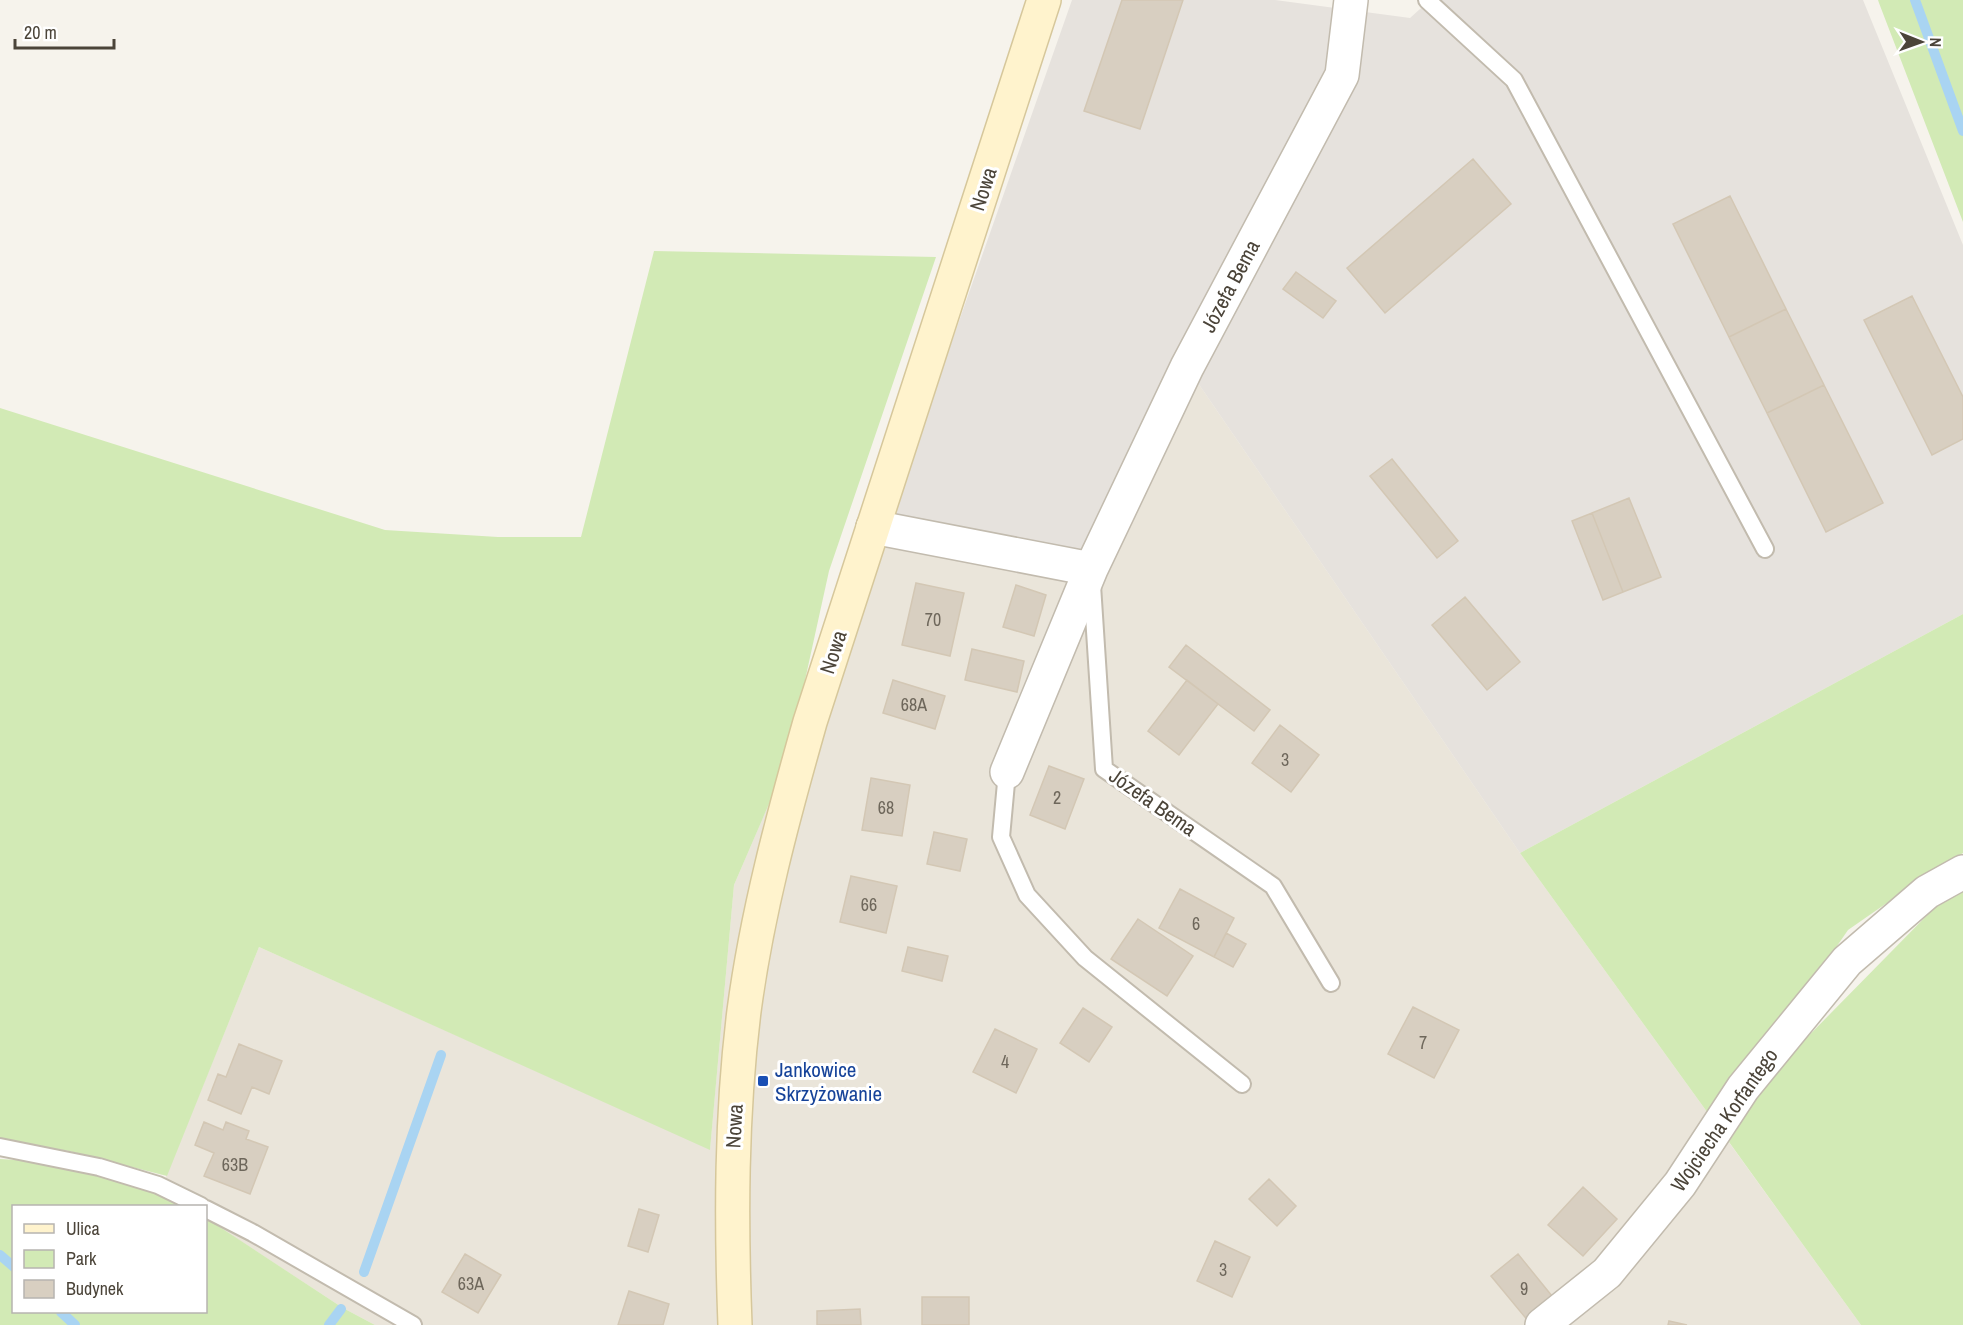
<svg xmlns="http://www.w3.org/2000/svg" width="1963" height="1325" font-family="'Archivo Narrow',sans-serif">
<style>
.residential{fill:#eae5da}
.industrial{fill:#e6e2dd}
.green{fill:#d2eab5}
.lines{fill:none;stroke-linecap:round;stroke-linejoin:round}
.stream{stroke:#a9d4f2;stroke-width:10}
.building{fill:#d8cfc1;stroke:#d3c7b4;stroke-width:1.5}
.lane-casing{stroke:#c2bbae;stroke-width:20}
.street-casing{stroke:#c2bbae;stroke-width:36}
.secondary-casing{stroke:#d6c79b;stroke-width:36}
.lane{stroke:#fff;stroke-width:16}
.street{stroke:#fff;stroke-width:33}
.secondary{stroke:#fff3cd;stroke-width:33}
.transit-dot{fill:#1a4fb4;stroke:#fff;stroke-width:2}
.labels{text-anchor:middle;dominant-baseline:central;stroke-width:6;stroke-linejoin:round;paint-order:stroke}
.number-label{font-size:18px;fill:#6e675b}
.street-label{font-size:21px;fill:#4b4439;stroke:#fff}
.transit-label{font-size:21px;fill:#164399;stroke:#fff;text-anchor:start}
</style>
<rect width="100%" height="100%" fill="#f6f3ec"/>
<path class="residential" d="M1187,367L1520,853L1861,1325H375L343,1308L161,1189L259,947L710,1149L734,885L881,543Z"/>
<path class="industrial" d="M1072,0H1275L1410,18L1430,0H1863L1963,245V614L1520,853L1187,367L1091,569L881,543Z"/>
<path class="green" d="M1878,0H1963V222L1879,3Z
M654,251L936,257L829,571L787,762L734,885L710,1150L259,947L167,1176L69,1151L0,1140V408L385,530L498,537H581Z
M1963,614V853L1907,889L1848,930L1815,978L1710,1116L1520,853Z
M1963,891V1325H1861L1729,1142L1772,1073L1946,896Z
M0,1159L50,1162L159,1192L185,1206H14V1312H206V1218L343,1308L375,1325H0Z"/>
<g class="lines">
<path class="stream" d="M1915,0L1963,131
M0,1255L14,1267
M364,1272L441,1055
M61,1312L75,1325
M329,1325L341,1309"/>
</g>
<path class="building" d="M1122,0H1183L1140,129L1084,111Z
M1473,159L1511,204L1385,313L1347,268Z
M1730,196L1786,309L1729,337L1673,224Z
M1296,272L1336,301L1323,318L1283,289Z
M1912,296L1963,397V439L1932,455L1864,320Z
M1786,309L1824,385L1767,413L1729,337Z
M1824,385L1883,503L1826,532L1767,413Z
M1392,459L1458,541L1437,558L1370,476Z
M1629,498L1661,577L1623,592L1592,513Z
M1592,513L1623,592L1603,600L1572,521Z
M916,583L964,593L950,656L902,645Z
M1016,585L1046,595L1034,636L1003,627Z
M1465,597L1520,662L1487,690L1432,625Z
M1186,645L1270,710L1254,731L1169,667Z
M972,649L1024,661L1017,692L965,680Z
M893,680L945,696L935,729L883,713Z
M1187,680L1218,704L1179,755L1148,731Z
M1280,725L1319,755L1291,792L1252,763Z
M1049,766L1084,779L1065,829L1030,815Z
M871,778L910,785L902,836L862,830Z
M934,832L967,839L960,871L927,864Z
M851,876L897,886L886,933L840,922Z
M1180,889L1234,918L1214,957L1159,928Z
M1138,919L1193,956L1167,996L1111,959Z
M1226,933L1246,944L1233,967L1214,957Z
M908,947L948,956L942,981L902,971Z
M1413,1007L1459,1030L1434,1078L1388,1054Z
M1083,1008L1112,1027L1089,1062L1060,1043Z
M995,1029L1037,1049L1016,1093L973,1072Z
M239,1044L282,1061L269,1094L252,1087L241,1114L208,1100L218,1074L226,1077Z
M204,1122L223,1130L226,1122L249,1131L246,1139L268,1147L250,1194L204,1176L214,1153L195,1145Z
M1269,1179L1296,1206L1277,1226L1249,1199Z
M1583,1187L1617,1219L1583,1256L1548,1225Z
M639,1209L659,1215L648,1252L628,1246Z
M1215,1241L1250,1257L1232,1297L1197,1281Z
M465,1254L501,1275L478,1313L442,1292Z
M1518,1254L1556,1301L1529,1322L1491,1276Z
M629,1291L669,1304L663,1325H618Z
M922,1297H969V1325H922Z
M860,1309L861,1325H817V1311Z
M1669,1321L1687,1325H1668Z"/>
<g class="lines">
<g class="lane-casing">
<path id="lane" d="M1427,0L1514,80L1765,549
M1092,585L1104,769L1273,886L1331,983
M1007,772L1001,837L1027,895L1085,958L1242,1084
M0,1147L99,1167L158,1185L201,1206
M206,1209L253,1233L413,1325"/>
</g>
<g class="street-casing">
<path id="street" d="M873,527L1091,569
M1007,772L1091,569L1187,367L1342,75L1351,0
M1542,1325L1607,1273L1680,1184L1743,1088L1847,961L1927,892L1963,872"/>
</g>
<g class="secondary-casing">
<path id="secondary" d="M735,1325C731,1220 731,1115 744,1011C757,913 783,817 810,722L1044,0"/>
</g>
<use href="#lane" class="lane"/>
<use href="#street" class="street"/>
<use href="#secondary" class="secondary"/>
</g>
<rect class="transit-dot" x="757" y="1075" width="12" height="12" rx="3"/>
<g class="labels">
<g class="number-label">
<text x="933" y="619">70</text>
<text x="914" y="704">68A</text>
<text x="1285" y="759">3</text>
<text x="1057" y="797">2</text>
<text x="886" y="807">68</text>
<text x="869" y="904">66</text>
<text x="1196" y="923">6</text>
<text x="1423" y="1042">7</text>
<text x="1005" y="1061">4</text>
<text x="235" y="1164">63B</text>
<text x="1223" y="1269">3</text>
<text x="471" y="1283">63A</text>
<text x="1524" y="1288">9</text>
</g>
<g class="street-label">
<text transform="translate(983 189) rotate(-72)">Nowa</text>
<text transform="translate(1230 286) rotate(-62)">Józefa Bema</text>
<text transform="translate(833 652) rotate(-72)">Nowa</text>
<text transform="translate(1153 802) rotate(35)">Józefa Bema</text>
<text transform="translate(1724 1120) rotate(-55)">Wojciecha Korfantego</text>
<text transform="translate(734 1126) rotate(-87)">Nowa</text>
</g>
<g class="transit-label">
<text x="775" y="1069">Jankowice<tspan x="775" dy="24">Skrzyżowanie</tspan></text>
</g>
</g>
<rect x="12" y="1205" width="195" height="108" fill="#ffffff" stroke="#b7b4b0" stroke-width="1.5"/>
<rect x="24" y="1224" width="30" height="9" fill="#fff3cd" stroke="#b7b4b0" stroke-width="1.5"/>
<text x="66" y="1235" font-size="18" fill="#4b4439">Ulica</text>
<rect x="24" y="1250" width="30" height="18" fill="#d2eab5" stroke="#b7b4b0" stroke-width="1.5"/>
<text x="66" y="1265" font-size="18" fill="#4b4439">Park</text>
<rect x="24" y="1280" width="30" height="18" fill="#d8cfc1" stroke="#b7b4b0" stroke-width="1.5"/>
<text x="66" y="1295" font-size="18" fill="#4b4439">Budynek</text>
<g transform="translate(1921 42) rotate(91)" stroke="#ffffff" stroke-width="4.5" paint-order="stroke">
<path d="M0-4.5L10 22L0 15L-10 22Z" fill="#4b4439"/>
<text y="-9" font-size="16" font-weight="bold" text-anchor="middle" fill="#4b4439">N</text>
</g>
<path d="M15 39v9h99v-9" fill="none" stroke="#4b4439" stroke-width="3"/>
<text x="24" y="39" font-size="18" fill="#4b4439" stroke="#ffffff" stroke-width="4.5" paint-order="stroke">20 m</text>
</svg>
